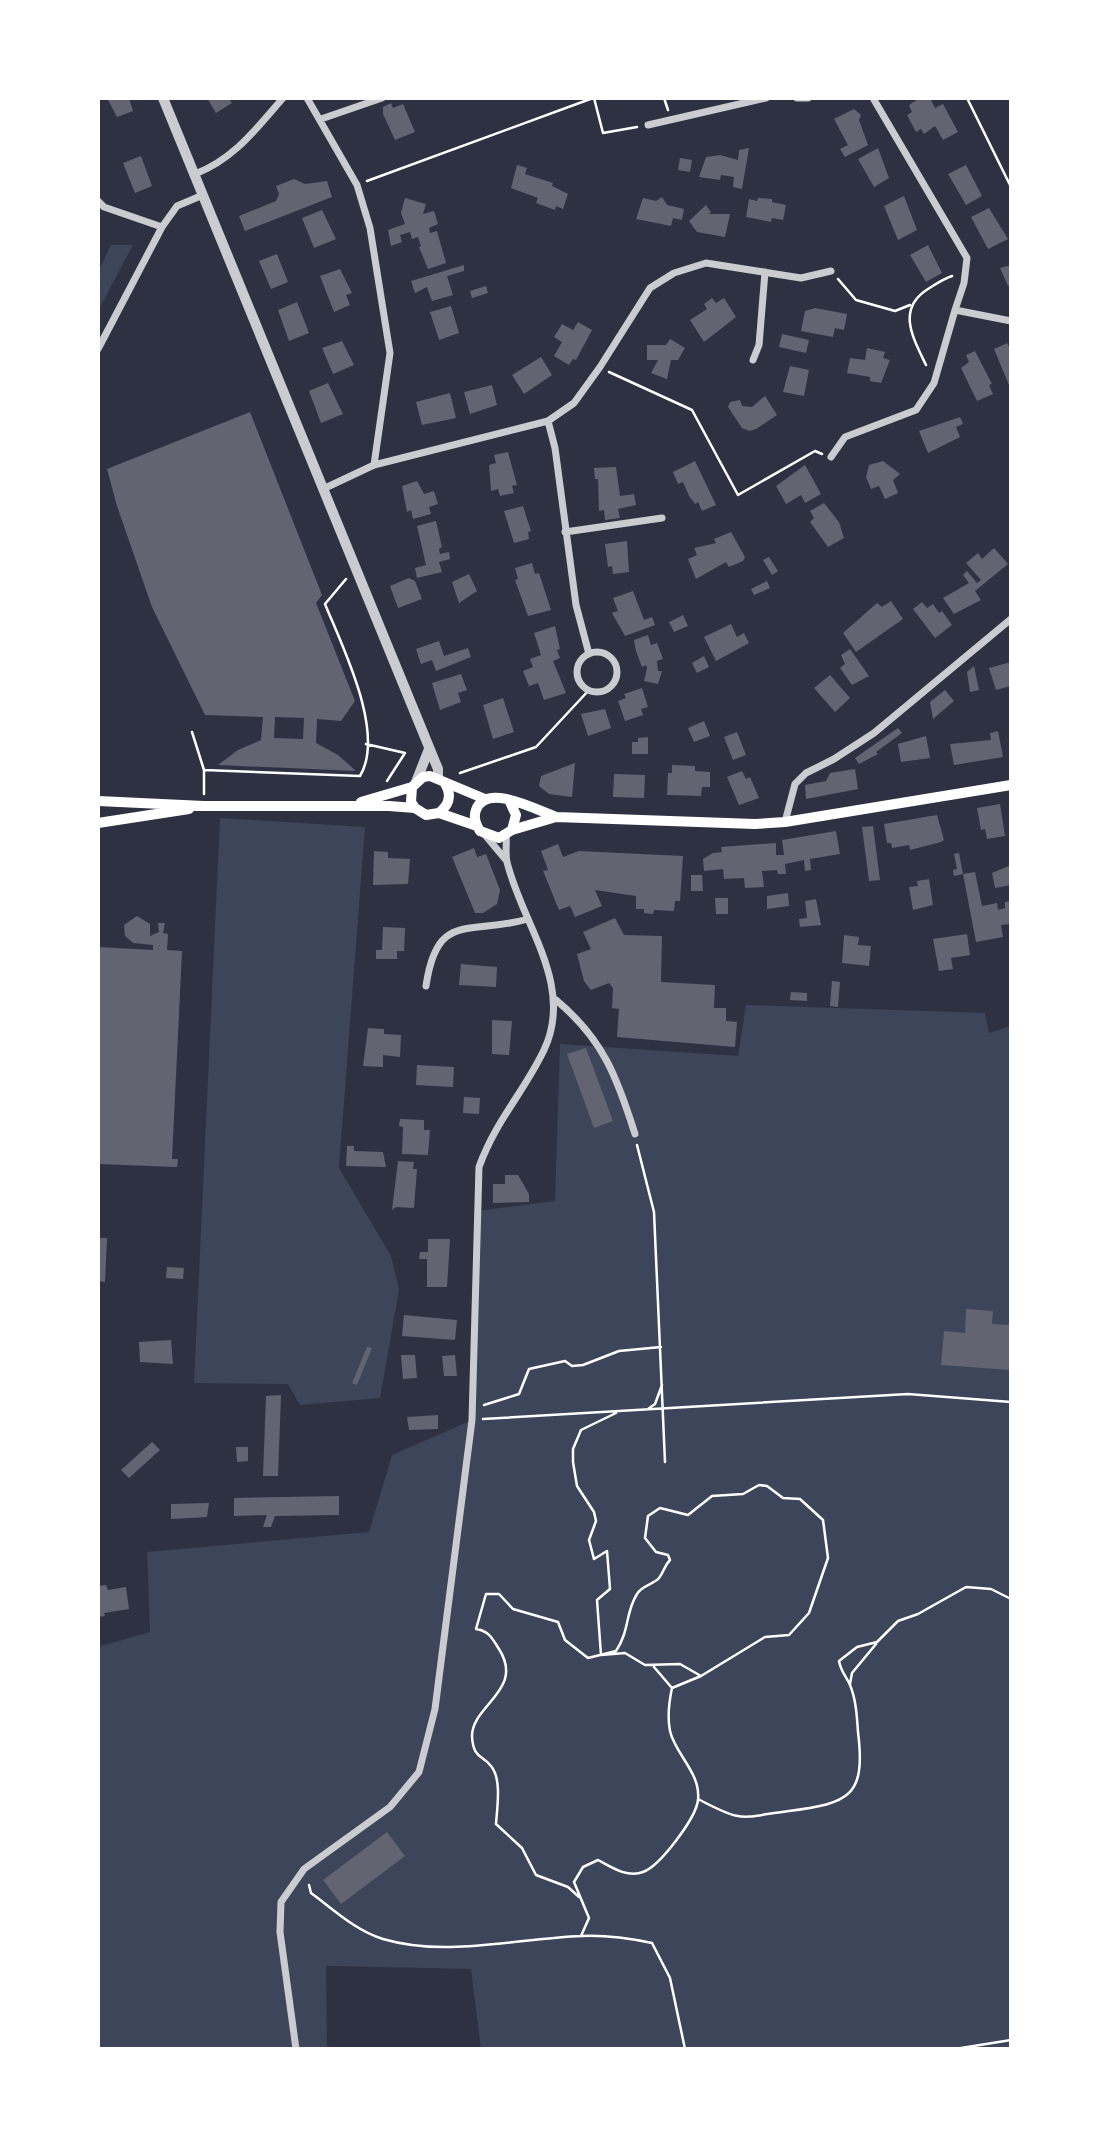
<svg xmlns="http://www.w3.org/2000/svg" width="1109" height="2147" font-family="Manrope,sans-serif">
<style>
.green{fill:#3c4559}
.building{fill:#626471;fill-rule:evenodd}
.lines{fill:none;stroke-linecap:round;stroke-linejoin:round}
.path{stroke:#fff;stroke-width:2.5}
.minor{stroke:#caccd0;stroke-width:7}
.tertiary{stroke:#caccd0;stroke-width:10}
.secondary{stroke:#fff;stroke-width:10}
</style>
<rect width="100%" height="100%" fill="#2d3142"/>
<path class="green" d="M111,245H133L98,311V272Z
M220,818L365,827L339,1168L391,1256L399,1290L380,1398L300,1405L288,1384L194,1383Z
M746,1005L985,1013L989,1033L1011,1026V2049H481L471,1969L333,1966H326L327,2049H98V1647L150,1632L147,1552L369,1532L392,1455L472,1420L478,1211L555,1201L560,1044L738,1056Z"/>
<path class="building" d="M107,98H129L133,111L117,117Z
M207,98H228L232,103L216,113Z
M920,98H930L935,108L943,104L958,132L943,140L935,126L924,134L921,129L916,132L907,115L912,112L909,105Z
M391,103L393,108L403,104L415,132L395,140L383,114V107Z
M854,109L861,115L859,120L868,145L845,157L840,149L848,145L834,119Z
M749,148L742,189L733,187L734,177L721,175L720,180L699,177L706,157L720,155L738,160L739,150Z
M878,148L889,178L874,187L858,159Z
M141,156L152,186L135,193L123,163Z
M680,158L692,160L690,172L678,170Z
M517,165L527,168L525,174L553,183L552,186L568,194L563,209L556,206L555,210L536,203L538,198L511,188Z
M966,165L982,196L966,205L948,174Z
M294,179L305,184L327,181L332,197L245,231L239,216L276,201L279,194L276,186Z
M904,196L917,230L898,240L884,206Z
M662,197L667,205L684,209L682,220L673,218L671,226L636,219L643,198L656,201Z
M405,198L426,204L423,214L434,211L438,224L429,228L430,233L437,231L446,263L428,269L419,247L421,246L418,237L412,239L410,232L400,235L402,242L391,246L388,230L405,224L401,213Z
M758,198L772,199V202L786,205L783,220L772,218L771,222L746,217L749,199L757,201Z
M706,205L711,212L709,214H730L725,237L697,232L689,221Z
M989,208L1008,239L988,249L971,217Z
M322,210L336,239L314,248L302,218Z
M928,245L942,273L926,282L910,255Z
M277,254L288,282L271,289L259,261Z
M464,265V271L447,276L453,295L432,301L427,287L415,293L411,281Z
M1011,265V285L1008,286L1000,268Z
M340,269L352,293L346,295L350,305L334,312L320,276Z
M486,286L488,293L472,298L470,291Z
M712,298L716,303L724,298L736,317L704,342L690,320L707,309L704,304Z
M297,302L309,333L289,341L278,310Z
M451,306L459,333L439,340L430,312Z
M815,308L847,314L844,330L835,328L833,337L801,331L805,311Z
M578,322L592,330L576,360L573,359L569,365L554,356L562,342L554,337L562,324L573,330Z
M782,334L809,340L806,353L779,347Z
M670,339L685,348L678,360H671L667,379L651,373L658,360H647V345H666Z
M342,341L354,365L333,374L322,348Z
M1007,343L1011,350L1009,385L994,349Z
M867,348L885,352L883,358L890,360L881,383L870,381V377L847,373L850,358L865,360Z
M975,351L992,384L989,385L993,394L977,401L961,368L969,362L966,355Z
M541,357L552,375L524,394L512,375Z
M790,366L809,370L804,396L783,392Z
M328,383L343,414L321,423L309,391Z
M492,385L497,405L470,414L464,392Z
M450,393L456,418L422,425L416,402Z
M765,396L777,415L756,429L749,431L742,428L728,407L730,402L740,400L742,406L752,407Z
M250,412L322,595L316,603L355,701L341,721L317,719L316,743L338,755L356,771L218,765L238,750L261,740L263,717L205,715L152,607L117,506L107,469ZM275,717L304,718L303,739L274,738Z
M960,417L963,424L956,427L960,437L928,453L919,431Z
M508,452L517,485L512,486L514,493L500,496L498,489L491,491L489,465L496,463L494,455Z
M695,461L716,505L702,511L698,502L695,504L689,496L683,482L678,484L673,472Z
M883,461L900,474L893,480L898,493L885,499L879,486L871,489L866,477L869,465Z
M805,465L821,494L805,503L801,495L786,504L776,486Z
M616,467L620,496L634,494L636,505L618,509L620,518L605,520L604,510L599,511L598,479H595L594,468Z
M417,481L424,494L434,491L438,504L429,507L431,514L413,519L411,510L407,512L402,486Z
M824,503L839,522L844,538L828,547L810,522L814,518L810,511Z
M523,506L531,531L528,532L529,539L514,543L504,511Z
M436,521L442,547L439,549L440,554L449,552L450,559L439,562L442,572L417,578L415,568L426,565L417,526Z
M731,532L745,557L743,561L729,567L726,562L696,579L688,559L697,555L694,548L716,543L714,539Z
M627,541L629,572L613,574L612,566L608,567L605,544Z
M994,548L1008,564L975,591L981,600L954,614L943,598L969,583L963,575L967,571L977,583L981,580L966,563L978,553L982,559Z
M769,557L778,571L772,575L763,560Z
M532,563L535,574L539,573L551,610L528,616L515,580L518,579L515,568Z
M469,574L477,591L459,603L452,582Z
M409,578L415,581L422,599L398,608L390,586Z
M767,581L770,588L754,595L751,589Z
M633,591L644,620L652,617L655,625L625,636L612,613L618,611L613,598Z
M891,601L903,619L856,652L843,633L877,603L882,607Z
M922,602L927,608L933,604L939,613L942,611L952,625L935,638L913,609Z
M683,615L688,626L674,632L669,622Z
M731,624L737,637L744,633L749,643L716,661L704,637Z
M555,626L560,649L557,650L560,658L553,661L566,693L544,700L538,683L529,686L523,671L533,667L530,659L541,655L534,633Z
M648,635L651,645L657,643L663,659L657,661L658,671H662L658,684L644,681L647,668L646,665L642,667L636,651L634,640Z
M439,641L444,656L468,648L471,657L436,671L432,660L421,664L416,649Z
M850,649L869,676L852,685L840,668L845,664L841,655Z
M704,656L709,667L697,673L692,663Z
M1011,662V686L996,690L989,668Z
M974,666L979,690L970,692L967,672Z
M461,674L467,690L458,693L461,702L440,710L432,683Z
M830,675L850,698L835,712L814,688Z
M642,688L648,707L641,709L643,715L625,721L618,701L626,698L624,694Z
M945,690L954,701L933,719L930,702Z
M503,698L514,732L493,739L483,705Z
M605,709L611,728L588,736L581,714Z
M704,721L710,736L694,742L688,728Z
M898,728L902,733L876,752L878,754L859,764L855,758Z
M998,731L1003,757L954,765L950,744L991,740L990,733Z
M737,732L746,755L733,760L724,737Z
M926,736L930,758L901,762L898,744Z
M648,737V754H632V742H638V738Z
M575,763L572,797L549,794L539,786L541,776Z
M672,765L695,766V771L710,772V787H702L701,796L667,795L668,773H672Z
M855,769L858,789L806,799L805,785L826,781L830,773Z
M742,771L746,779L750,777L759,798L739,805L727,777Z
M614,774L645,775L644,798L613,797Z
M1000,804L1005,836L987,839L985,829L981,830L977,808Z
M937,815L944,840L941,842L910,850L909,845L892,848L891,843H887L884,824Z
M873,826L880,880L869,881L862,827Z
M836,831L840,854L810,859L811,870L805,871L804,860L785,864L786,874H778L777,870L762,871L764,887L745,888L744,878L724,879L723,869L704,871L703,859L713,853L722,852L721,847L776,843V855H784L782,840Z
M558,844L563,857L579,851L683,856L680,901H675L674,911L654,910L653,914L644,913V909H636V896L595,890L602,906L575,917L570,906L559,910L543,871L548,870L541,851Z
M474,848L477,857L486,854L500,890L497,904L483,913H475L452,857Z
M374,851L388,852V858L410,859L408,884L373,885Z
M959,853L963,874L975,872L982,906L997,903L998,910L1005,908V902L1011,901V924L1001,925L1003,937L976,942L963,874L954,876L953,870L957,869L954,854Z
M1011,865V885L995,888L992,873Z
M691,875H702L703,891H691Z
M929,879L933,905L913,910L909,887L918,886L917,881Z
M788,893L789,906L767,909V896Z
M715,898H728V914H716Z
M816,899L821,925L800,927L799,919L807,918L805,901Z
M137,916L150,924V936L159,932L158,923H165L163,933L168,934L167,950L182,951L172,1159H178L177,1167L98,1164V947L153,950V945L133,943L125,936L124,925Z
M615,918L624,935L662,936L661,982L715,985L714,1008H726V1021L737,1022L735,1047L617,1037L619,1009L612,1008L613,988L609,983L591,990L584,981L577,954L591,949L583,932Z
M383,927L405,928L404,951H397V959H376V950H382Z
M967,934L970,955L951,958L953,969L939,971L933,939Z
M844,935L859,937L858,945L871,946L869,966L842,963Z
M461,964L497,967L496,987L459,985Z
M832,981L840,982L838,1007L830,1006Z
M791,992L807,993V1001L790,1000Z
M492,1020L512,1021L509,1055L492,1054Z
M368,1028L384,1029V1034L401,1035L400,1057L383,1055V1067L363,1066Z
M586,1048L613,1121L594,1128L567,1054Z
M417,1065L454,1067L453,1087L416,1085Z
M464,1097L480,1098L479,1114L463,1113Z
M400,1119L424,1120V1130H430L428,1155L402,1154L403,1127L399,1126Z
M347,1146H354V1151L383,1152L386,1167L346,1166Z
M398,1161L414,1162L413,1169H417L414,1208L396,1207L392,1210Z
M505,1175H518L529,1194V1202L493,1203V1184H505Z
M98,1238H107L105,1282L98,1281Z
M428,1239H450L447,1287H427V1259H419L420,1252H428Z
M167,1267L184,1268L183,1279L166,1278Z
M966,1309L993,1311L992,1324L1011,1325L1010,1370L941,1365L944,1331L965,1333Z
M404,1315L457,1320L455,1340L402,1336Z
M171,1340L173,1364L140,1362L139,1342Z
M367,1347L372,1348L357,1385L352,1383Z
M401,1355H415L417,1378L403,1379Z
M455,1355L457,1376H444L442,1356Z
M281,1395L278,1476H263L266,1396Z
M438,1415V1429L409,1430L407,1417Z
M152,1442L160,1450L129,1478L121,1470Z
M236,1447H248V1461L237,1462Z
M339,1496V1515L275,1516L271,1527H263L267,1515L234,1516V1498Z
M209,1503L207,1517L171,1519V1504Z
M106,1585L108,1590L126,1587L129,1609L104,1613L105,1616L98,1617V1586Z
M387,1832L405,1856L341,1904L323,1880Z"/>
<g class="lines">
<path class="path" d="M594,98L603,133L637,127
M664,98L668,110
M967,98L1011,187
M367,181L593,98
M838,279L856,300L895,311L910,305
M926,365C913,338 896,309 928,289C936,284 943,279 952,276
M609,372L692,410L738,495L815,451L822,454
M192,732L204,770L360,776C386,733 342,646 325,604L346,579
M366,744L405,753L387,781
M460,773L536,747L589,690
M204,794V770
M637,1145L654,1212L665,1462
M484,1405L519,1394L529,1369L565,1361L572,1366L583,1365L619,1351L661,1347
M648,1409L655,1404L662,1385
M483,1419L908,1394L1011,1402
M601,1655L597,1600L610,1589L607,1551L594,1559L589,1540L596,1521L594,1512L577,1486L573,1462V1449L581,1430L616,1413
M654,1667L672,1688
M850,1684L852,1673L876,1644
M698,1799C745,1824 740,1817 789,1811C849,1803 866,1797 858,1732C857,1717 856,1699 850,1685C846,1676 841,1672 839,1661L857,1647L877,1642L898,1621L918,1614L966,1587L991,1589L1011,1599
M309,1885L311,1893C333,1909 356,1931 383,1939C447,1958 518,1938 582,1936C606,1935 628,1938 652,1943L670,1978L685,2049
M579,1897L568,1887L536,1875L522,1848L496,1824C497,1808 502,1779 491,1766C483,1755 473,1759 472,1736C472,1705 525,1690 499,1649C492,1638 489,1631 476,1629L486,1594H499L513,1609L558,1622L565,1640L588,1658L616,1651C630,1630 625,1613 637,1594C642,1585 653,1585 659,1578C664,1572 664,1566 670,1560L668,1555L656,1552L645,1538L648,1516L660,1508L688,1515L712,1496L743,1494L759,1485L767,1486L783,1498L800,1499L823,1520L828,1558L809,1613L789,1635L765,1637L701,1676L680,1664L645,1665L625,1653L601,1655
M581,1936L589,1918L574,1882L583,1867L598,1860C611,1867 627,1878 643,1872C660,1866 696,1818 698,1800C701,1773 675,1754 670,1731C667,1716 669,1702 672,1688L701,1676
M955,2049L1011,2040"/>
<path class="minor" d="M307,98L357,185L370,228L390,353L374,465L323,489
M797,98H808
M873,98L967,258L964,283L955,310L1011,321
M321,119L382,98
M648,125L766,98
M195,174C234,159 256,129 283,98
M98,201L104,207L162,227L177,206L203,195
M98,349L162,227
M753,360L759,345L765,272
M548,421L555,448L576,605L589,654
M831,457L845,437L916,410L934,383L955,310
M374,465L548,421L574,403L600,367L650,288L674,273L706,263L801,278L831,271
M565,532L662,518
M577 672a20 20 0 1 1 40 0a20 20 0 1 1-40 0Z
M785,822L795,784L806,773L834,759L874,733L1011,619
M485,835L506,860
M426,986C437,910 469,936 528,919
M556,1000C603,1039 617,1077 635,1134
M296,2049L280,1932L281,1902L304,1869L390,1807L419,1772L435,1709L472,1420L479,1167C496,1120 524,1092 544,1050C575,985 522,924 507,862C505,854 507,844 506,835"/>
<path class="tertiary" d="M163,98L438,769V778
M416,782L429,749"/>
<path class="secondary" d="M98,801L204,806H389L415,808L426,815L439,813L477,826
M361,802L412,787
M510,802L516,815L512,830L499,838L480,831C476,825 473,818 476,810C486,782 537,810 556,817
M415,808L411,802L412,787L423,777L430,776L485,799
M439,813C450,804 452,794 444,782
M98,823L189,809
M512,830L556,817L755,824L785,822L1011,785"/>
</g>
<rect width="1109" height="2147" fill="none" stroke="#ffffff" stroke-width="200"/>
</svg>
